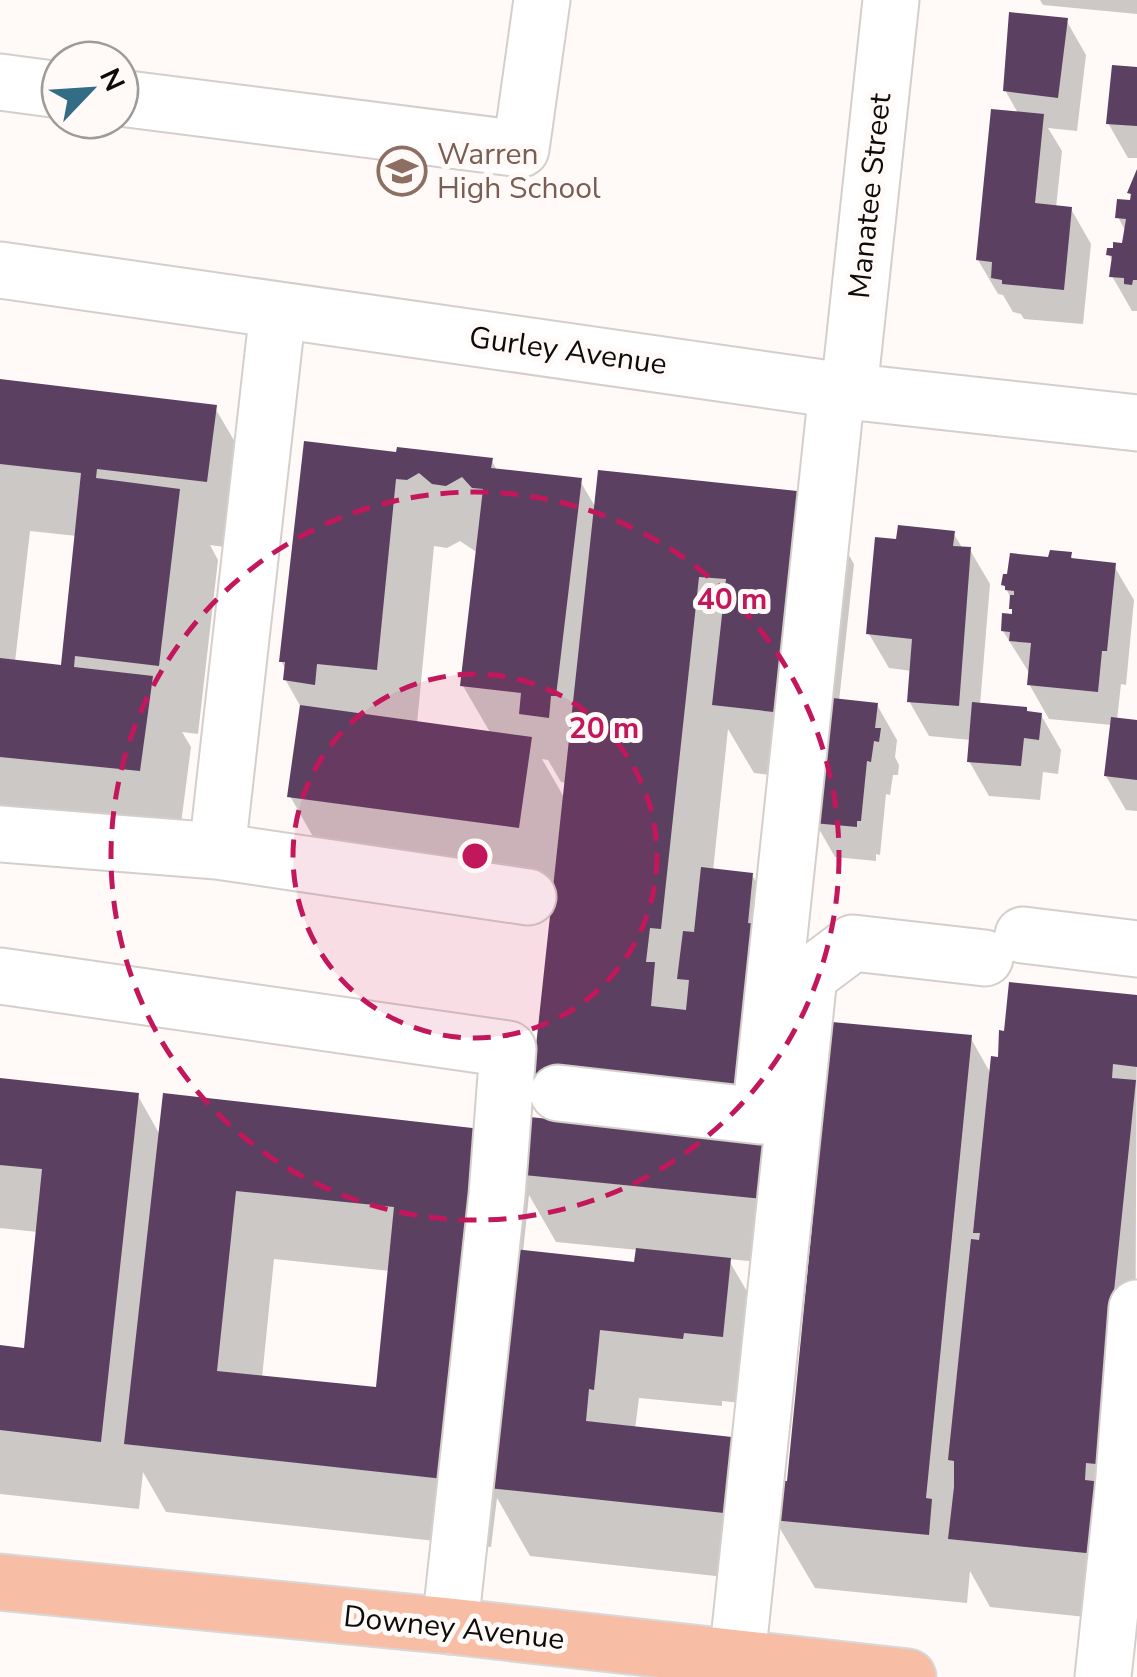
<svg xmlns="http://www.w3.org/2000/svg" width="1137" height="1677" font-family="'Nunito Sans',sans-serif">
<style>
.shadow{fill:#0003;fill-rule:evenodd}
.building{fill:#5b4062;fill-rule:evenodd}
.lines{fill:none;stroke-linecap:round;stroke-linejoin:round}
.minor-casing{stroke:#d4cfcb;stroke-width:59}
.major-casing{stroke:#d8d8d8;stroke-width:59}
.minor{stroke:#fff;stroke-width:55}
.major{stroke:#f8bda5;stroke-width:55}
.ring{fill:none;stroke:#c2185b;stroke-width:5;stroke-dasharray:18 12}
.labels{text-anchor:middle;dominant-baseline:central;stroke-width:10;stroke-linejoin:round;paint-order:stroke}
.education-label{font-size:30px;fill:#785e54;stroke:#fffaf7;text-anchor:start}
.street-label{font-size:30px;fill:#0e0c0b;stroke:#fffaf7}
.centre{fill:#c2185b;stroke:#fffaf7;stroke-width:5}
.ring-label{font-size:30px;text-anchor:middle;font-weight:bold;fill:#c2185b;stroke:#fffaf7;stroke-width:10;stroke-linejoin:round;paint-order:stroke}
</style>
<rect width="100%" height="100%" fill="#fffaf7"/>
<path class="shadow" d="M1040,0H1137V14L1043,5Z
M1066,20L1086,55L1077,131L1048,128L1062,151L1056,208L1071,209L1091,244L1083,324L1024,319L1021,314L1013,312L1003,295L998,294L978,260L1019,115L1005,90Z
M1137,70V158H1128L1108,123Z
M1137,176V311H1132L1112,276L1114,263L1109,255L1125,246L1126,232L1118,217L1133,203L1130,192Z
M0,382L215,408L255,476L246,550L210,545L218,560L198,734L182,732L191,747L179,839L0,820ZM30,531L77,536L63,668L15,662Z
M398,455L492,461L498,472L580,481L596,508L815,496L854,564L839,701L877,705L897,740L895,757L899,765L898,775H893L890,795L886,794L880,855L876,854V861L835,857L815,822L820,781L754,773L728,729L713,871L752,875L792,944L801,1266L728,1259L769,1329L761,1405L722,1401V1406L639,1398L635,1429L730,1439L770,1508L762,1581L530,1556L497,1498L491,1547L166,1512L143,1472L139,1509L0,1494V1348L26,1350L38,1232L0,1228V1080L138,1096L160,1135L489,1132L565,1124L536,1073L555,895L329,865L290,796L302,709L285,679L286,670L281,661ZM460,541L478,553L463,686L491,734L417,724L434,546L447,548ZM542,759L548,760L561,782L567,783L565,799ZM529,1195L556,1242L638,1250L636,1264L523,1252ZM274,1259L390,1271L379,1390L262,1378Z
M953,533L963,549L970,550L990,584L980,705L1041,715L1061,750L1058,774L1043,772L1040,800L989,796L969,761L971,740L929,736L909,701L912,671L889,668L869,634L898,541Z
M1070,555L1074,561L1114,566L1134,600L1126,685L1121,684L1117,720L1137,722V811L1126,810L1106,776L1112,725L1049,719L1029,684L1030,674L1003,631L1014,617L1012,600L1004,585L1050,560Z
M1137,997L1134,1622L990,1607L970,1571L967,1603L815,1588L775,1520L970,1037L991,1074L1000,1060Z"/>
<path class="building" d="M1009,12L1068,18L1058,98L1003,91Z
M1112,65L1137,67V126L1106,124Z
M991,109L1044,114L1035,203L1072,207L1064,290L1002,284V280L991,278L992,262L976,260Z
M1137,169V280H1133L1132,285L1124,284V278L1109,277L1112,256L1106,255L1107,248H1113V242L1122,243L1126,219L1115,218L1117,199L1130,200L1131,194L1127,193Z
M0,379L217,405L207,482L97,469L96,478L180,489L159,666L75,656L74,667L153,676L140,771L0,757V658L61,665L81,473L0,464Z
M304,441L396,452L397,447L493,458L491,468L582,478L556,696H551L549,718L519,714L521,693L460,686L483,489L472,488L462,477L446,486L432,484L419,473L407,480L396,479L377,670L317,664L315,685L283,680L285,662H279Z
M598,470L816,493L792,714L712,705L726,579L699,577L661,929L650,928L646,962H655L651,1006L686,1010L689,980L677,979L683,931L694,932L701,867L753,873L748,923L770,925L751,1097L533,1074Z
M898,525L955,531L953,546L971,547L959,706L907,702L912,639L866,634L875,537L896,539Z
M1050,550L1072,552L1071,558L1116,563L1107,651H1102L1098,692L1027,685L1031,643L1009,641L1010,632L1001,631L1002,613L1012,614V609H1009L1010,595H1014V591L1005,590V586L1001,585L1003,574H1007L1010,553L1048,557Z
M823,697L878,703L875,728H881L879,742L874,741L871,762L867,761L861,821H857V827L813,823Z
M972,702L1027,707V711L1042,713L1039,740L1024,738L1021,766L967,762Z
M300,705L532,737L519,828L287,797Z
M1111,717L1137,720V780L1104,776Z
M1009,982L1137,995V1067L1113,1064L1112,1078L1136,1080L1096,1464L1086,1463L1085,1480L1102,1482L1096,1554L948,1539L954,1487V1461L948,1460L971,1239L979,1240L980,1233H973L991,1056L998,1057L999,1030L1004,1031Z
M832,1022L972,1035L926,1498L932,1499L929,1535L772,1520L777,1480L787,1481Z
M0,1078L139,1093L101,1442L0,1430V1345L24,1348L42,1169L0,1165Z
M163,1093L490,1130L453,1480L124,1444ZM236,1191L394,1207L376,1387L217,1371Z
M520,1116L769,1142L763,1199L514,1174Z
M636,1248L731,1258L723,1337L684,1333L683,1339L600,1330L594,1390L589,1389L586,1421L732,1437L724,1513L488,1488L514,1249L634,1262Z"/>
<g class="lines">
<g class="minor-casing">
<path id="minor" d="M0,82L60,90
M120,98L521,149L542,0
M0,270L837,390L1137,423
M849,391L891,0
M0,834L217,851L528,897
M217,851L278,310
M1023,935L1137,949
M0,976L508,1049L497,1195L450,1626
M558,1093L760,1116L837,390
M737,1659L809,976L853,943L985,958
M1103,1677L1123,1489L1137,1308"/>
</g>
<g class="major-casing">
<path id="major" d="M0,1582L450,1626L908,1677"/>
</g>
<use href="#minor" class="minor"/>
<use href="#major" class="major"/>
</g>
<circle cx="475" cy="856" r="182" fill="#c2185b" fill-opacity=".12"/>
<g class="ring">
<circle cx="475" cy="856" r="182"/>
<circle cx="475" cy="856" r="364"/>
</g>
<defs>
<g id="school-ring" transform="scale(2.5)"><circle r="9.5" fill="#fffaf7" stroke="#8d6e63" stroke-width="1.5"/><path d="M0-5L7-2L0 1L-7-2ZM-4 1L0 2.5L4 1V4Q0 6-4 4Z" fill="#8d6e63"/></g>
</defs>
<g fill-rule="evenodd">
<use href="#school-ring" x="402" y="171"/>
</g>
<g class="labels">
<g class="education-label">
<text x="437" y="154">Warren<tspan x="437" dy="34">High School</tspan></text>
</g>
<g class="street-label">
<text transform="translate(870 196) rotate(-84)">Manatee Street</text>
<text transform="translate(568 351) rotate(8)">Gurley Avenue</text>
<text transform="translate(454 1628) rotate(6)">Downey Avenue</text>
</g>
</g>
<circle cx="475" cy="856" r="15" class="centre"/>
<g class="ring-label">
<text x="732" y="609">40 m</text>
<text x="604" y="738">20 m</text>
</g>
<g transform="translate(90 90) rotate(65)"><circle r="48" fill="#fffaf7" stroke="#9f9b99" stroke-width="2.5"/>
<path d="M0-8L18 38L0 25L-18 38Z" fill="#336c85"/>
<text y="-15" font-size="28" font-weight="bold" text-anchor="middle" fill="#0e0c0b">N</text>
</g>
</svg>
